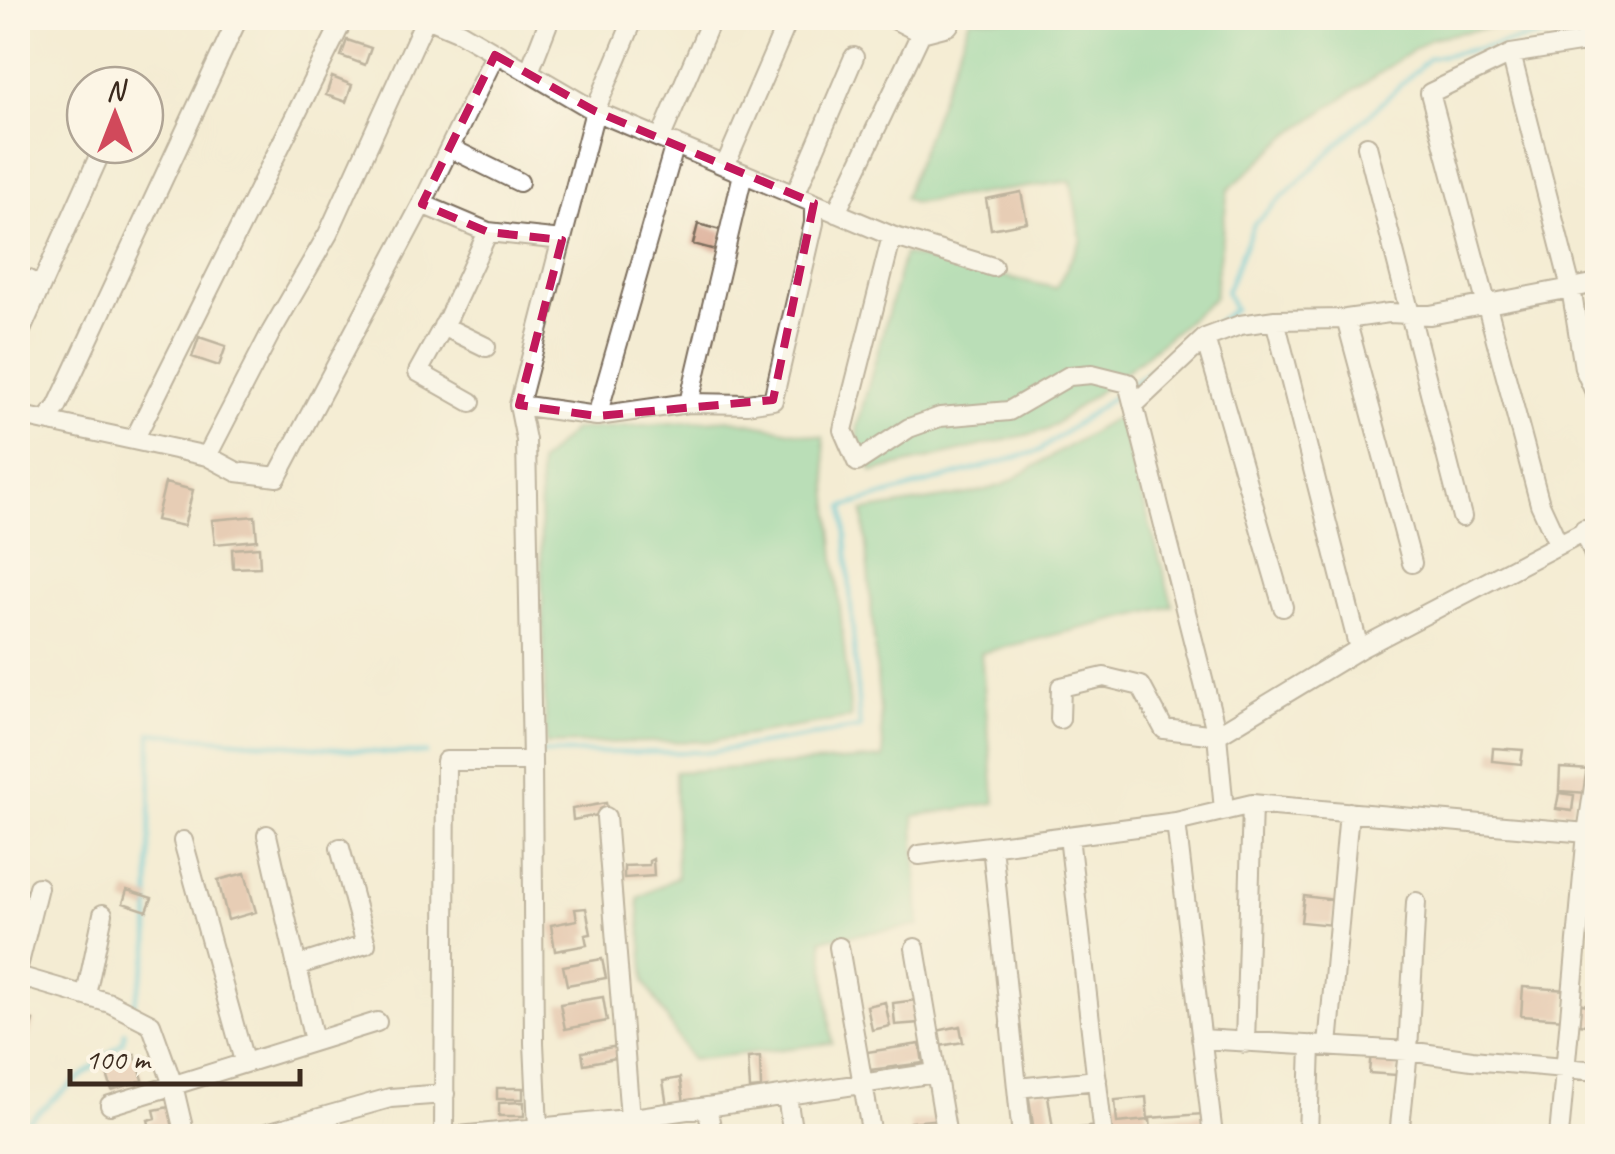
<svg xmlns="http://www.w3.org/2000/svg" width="1615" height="1154" font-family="Caveat,sans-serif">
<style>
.green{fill:#73cd94;stroke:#577c59;stroke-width:2.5}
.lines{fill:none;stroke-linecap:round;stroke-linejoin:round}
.stream{stroke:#5ac3d6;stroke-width:5}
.building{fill:#d8a690}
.street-casing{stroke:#7c6e5d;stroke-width:22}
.street{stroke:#fff;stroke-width:18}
.marked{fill:none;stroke:#c2185b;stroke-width:8;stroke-dasharray:20 12;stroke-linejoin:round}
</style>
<rect width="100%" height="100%" fill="#fcf5e5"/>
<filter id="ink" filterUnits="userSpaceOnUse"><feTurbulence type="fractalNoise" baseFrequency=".01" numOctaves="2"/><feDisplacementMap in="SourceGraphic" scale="20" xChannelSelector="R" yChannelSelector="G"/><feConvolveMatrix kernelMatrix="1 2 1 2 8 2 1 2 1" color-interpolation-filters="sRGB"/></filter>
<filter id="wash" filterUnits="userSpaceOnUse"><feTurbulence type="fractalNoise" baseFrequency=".0048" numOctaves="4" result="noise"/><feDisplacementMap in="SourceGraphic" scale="40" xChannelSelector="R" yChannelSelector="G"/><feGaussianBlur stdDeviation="2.25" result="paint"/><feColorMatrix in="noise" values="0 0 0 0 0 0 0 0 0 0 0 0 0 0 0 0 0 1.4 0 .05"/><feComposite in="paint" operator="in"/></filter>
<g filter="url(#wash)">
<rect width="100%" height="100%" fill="#f4ecd3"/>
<path class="green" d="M970,18H1541L1431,38L1290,134L1228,190L1214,298L1138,362L1047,430L873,472L859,448L857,427L904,254L1056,288L1081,240L1071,181L913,203L904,198Z
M1119,416L1173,606L981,653L995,803L914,816L919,926L822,939L832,1043L691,1060L645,982L638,898L677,877L675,772L884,758L863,511L974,493L1003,485Z
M728,419L823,437L851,718L713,741L546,744L539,463L573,430Z"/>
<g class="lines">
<path class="stream" d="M1205,331L1234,309L1226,292L1254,224L1429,58L1598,25
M1132,384L1188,343
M537,753L712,752L860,728L844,507L1039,451L1123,390
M134,1004L149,953L151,733L385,753H426
M18,1129L123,1042L125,1032"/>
</g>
<g id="blocks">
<path class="building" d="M347,40L371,48L365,65L341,56Z
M332,77L352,85L346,102L326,95Z
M1021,192L1027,222L991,229L986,199Z
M698,224L724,231L719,251L693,244Z
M199,337L226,346L219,366L192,357Z
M165,483L193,490L184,526L156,520Z
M255,516L257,540L215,544L212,520Z
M259,547L260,567L233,568L232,549Z
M1493,748L1523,750L1521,764L1492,761Z
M1560,768L1590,770L1588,793L1559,791Z
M1559,793L1574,795L1572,811L1556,809Z
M606,803L608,813L573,820L572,809Z
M653,859L654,876L624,878V866L649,865V861Z
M245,873L256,912L228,920L218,880Z
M127,890L152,898L147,911L123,903Z
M1304,896L1335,900L1332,925L1301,922Z
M586,908L591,934L585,935L587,945L555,951L551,925L577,920L575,909Z
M602,959L606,978L567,985L563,966Z
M1523,987L1567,990L1565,1019L1521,1016Z
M603,997L607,1021L565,1029L560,1004Z
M917,1000L919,1023L895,1025L893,1003Z
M885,1002L890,1026L872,1030L867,1006Z
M1581,1004L1598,1006V1027L1579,1024Z
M18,1016L34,1021L26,1050L18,1048Z
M960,1026L963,1042L940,1046L937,1031Z
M920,1044L923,1063L870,1070L867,1052Z
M619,1046L621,1057L584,1064L582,1052Z
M1371,1052L1398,1054L1396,1075L1369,1073Z
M135,1054L143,1080L112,1090L104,1065Z
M760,1057L761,1088L750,1089L748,1058Z
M680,1078L684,1103L667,1106L663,1081Z
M497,1088H523V1099H497Z
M1047,1089L1053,1129L1034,1132L1028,1092Z
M1146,1097L1148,1120L1117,1123L1115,1100Z
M524,1102V1116H499V1103Z
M169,1107L174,1125L151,1131L148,1120L156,1118L154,1110Z
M1203,1114L1204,1129L1151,1133L1150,1118Z
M940,1119L941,1136H911L910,1122Z
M1097,1126L1098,1136H1029V1134Z"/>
</g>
</g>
<g filter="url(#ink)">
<use href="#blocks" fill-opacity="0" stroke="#7c6e5d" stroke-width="2.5"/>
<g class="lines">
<g class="street-casing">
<path id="street" d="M427,18L460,32L595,111L892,236L843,430L857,462L909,428L940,417L1009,411L1069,376L1092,374L1128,383L1217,735L1224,810
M892,18L921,33
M1591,42L1598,67
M1511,54L1571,288L1584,368L1598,399
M529,72L550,18
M661,137L712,18
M1367,146L1462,517
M450,148L519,182
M725,166L789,18
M795,195L854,57
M422,204L488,232L562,240
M836,213L921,33L948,26L954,18
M892,236L993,267
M18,275L41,286
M1346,319L1412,563
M1275,320L1359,649
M443,326L486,347
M18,337L104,145
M1205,338L1240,325L1275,320L1346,319L1389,313L1430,315L1598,283
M471,402L418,372L449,316L488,232
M689,403L743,174
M1135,404L1205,338L1283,607
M519,405L597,416L689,403L747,404L773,400L814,223V203
M18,415L207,456L237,472L277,477L422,204L495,55
M597,416L675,144
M45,421L57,407L238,18
M134,440L344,18
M207,456L270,334L328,234L426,18
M1584,529L1598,566
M1558,543L1540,504L1430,93L1511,54L1598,40
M1060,719L1061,687L1104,677L1141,686L1164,729L1217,735L1359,649L1598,524
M532,761L526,440L519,405L595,111L634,18
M606,817L630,1118
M1176,822L1213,1136
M267,835L314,1041
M1069,836L1103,1136
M183,841L244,1061
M992,846L1022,1136
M919,855L1176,822L1252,804L1587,833L1598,831
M839,947L872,1136
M915,948L947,1136
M296,966L366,944L340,848
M18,967L38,887
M18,976L110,1003L151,1024L173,1085L185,1136
M86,995L103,914
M1201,1039L1408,1051L1472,1060L1598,1071
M1245,1043L1252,804
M1328,1046L1349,812
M1017,1088L1097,1080
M787,1096L793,1136
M110,1105L377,1022
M707,1107L713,1136
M256,1136L390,1098L445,1094
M444,1136L446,761H532L534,1043L538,1128
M459,1136L637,1118
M645,1136L640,1117L935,1073
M1308,1136L1311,1045
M1399,1136L1408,1051L1416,902
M1559,1136L1587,833L1598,759"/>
</g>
<use href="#street" class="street"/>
</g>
</g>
<path d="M0 0H1615V1154H0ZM495,55L595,111L814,203L773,400L597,416L519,405L562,240L488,232L422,204Z" fill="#f4ecd3" fill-opacity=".55" fill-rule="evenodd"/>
<path class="marked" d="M495,55L595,111L814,203L773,400L597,416L519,405L562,240L488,232L422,204Z"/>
<rect width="1615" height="1154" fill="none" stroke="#fcf5e5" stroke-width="60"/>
<g transform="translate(115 115)"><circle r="48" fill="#fcf5e5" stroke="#afa495" stroke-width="2.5"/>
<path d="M0-8L18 38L0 25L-18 38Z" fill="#d1495b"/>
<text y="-15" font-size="28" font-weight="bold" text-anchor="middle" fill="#3b2a1e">N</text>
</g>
<path d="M70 1069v15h230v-15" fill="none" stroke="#3b2a1e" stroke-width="5"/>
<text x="85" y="1069" font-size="30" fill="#3b2a1e" stroke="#fcf5e5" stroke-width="8" paint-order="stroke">100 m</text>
</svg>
